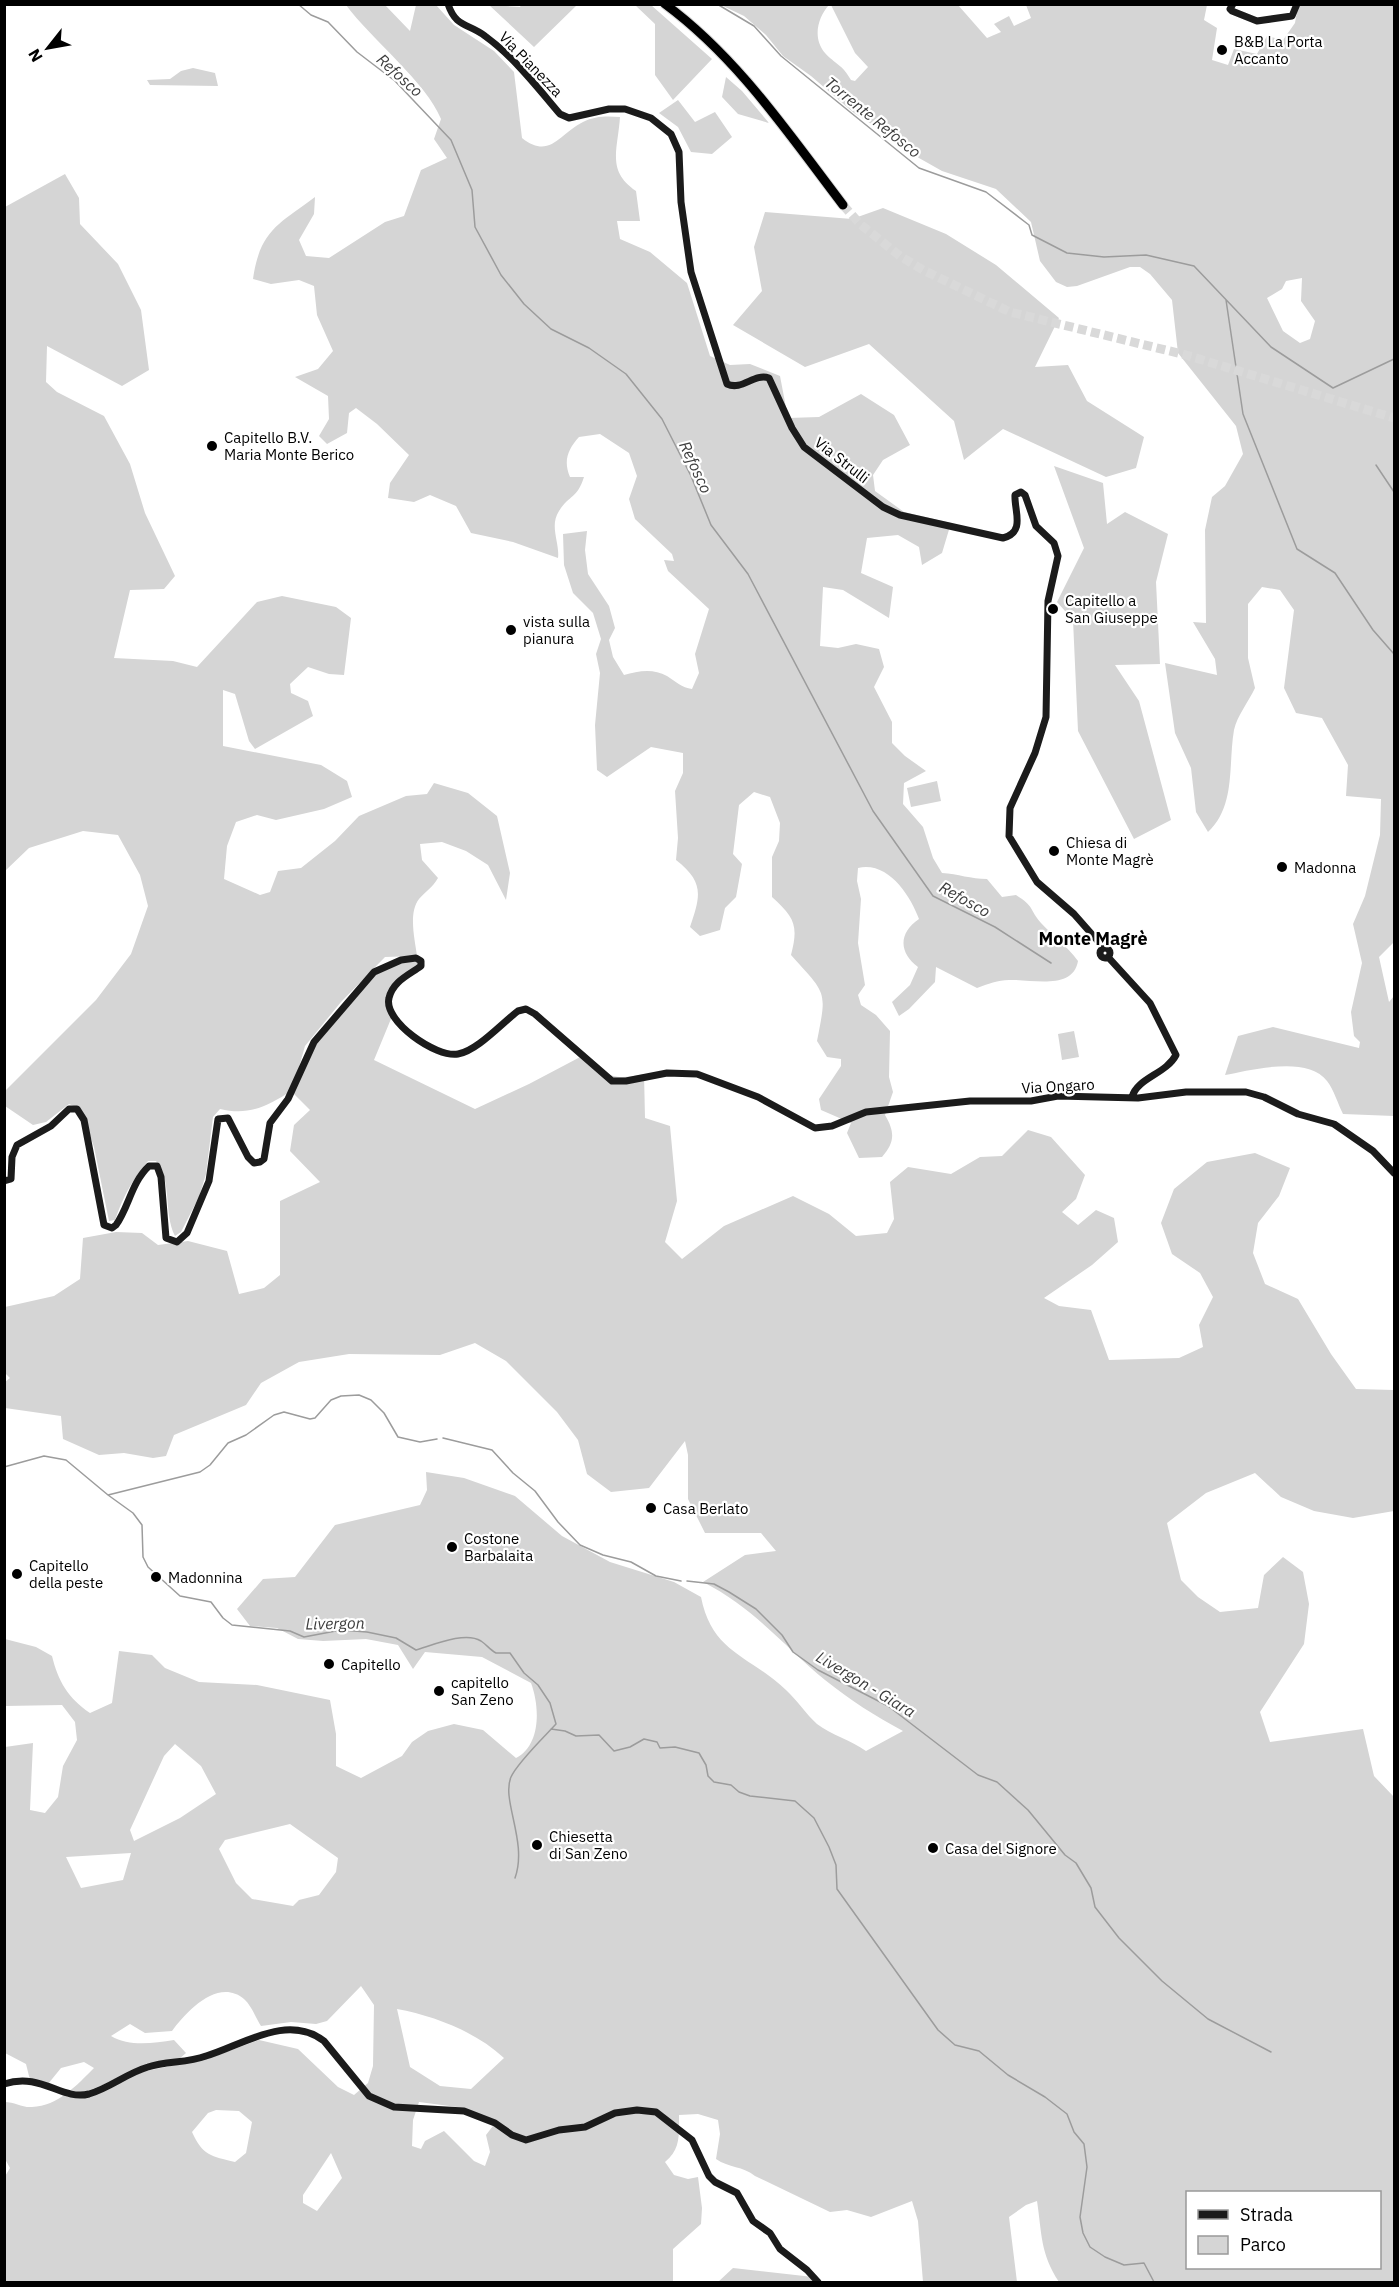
<svg xmlns="http://www.w3.org/2000/svg" width="1399" height="2287" font-family="'IBM Plex Sans',sans-serif">
<style>
.green{fill:#d5d5d5;fill-rule:evenodd}
.lines{fill:none;stroke-linecap:round;stroke-linejoin:round}
.stream{stroke:#9c9c9c;stroke-width:1.5}
.highway-tunnel{stroke:#d9d9d9;stroke-width:9;stroke-dasharray:9 4.5;stroke-linecap:butt}
.highway-casing{stroke:#dbdbdb;stroke-width:11}
.secondary{stroke:#1b1b1b;stroke-width:7}
.highway{stroke:#000;stroke-width:9}
.poi-dot{fill:#000;stroke:#fff;stroke-width:2}
.labels{text-anchor:middle;dominant-baseline:central;stroke-width:4.5;stroke-linejoin:round;paint-order:stroke}
.poi-label{font-size:15px;fill:#000;stroke:#fff;text-anchor:start}
.street-label{font-size:15px;fill:#000;stroke:#fff}
.water-label{font-size:16px;font-style:italic;fill:#3d3d3d;stroke:#fff}
.quarter-label{font-size:18px;font-weight:bold;fill:#000;stroke:#fff}
</style>
<rect width="100%" height="100%" fill="#fff"/>
<path class="green" d="M346,5H385L410,31L416,5H436L454,25L494,51L514,72L522,138C550,160 559,134 583,122C595,116 606,116 620,117C618,149 606,171 636,191L640,221H617L620,239L650,252L687,283L710,356L730,365L750,364L780,376L788,418L819,417L861,394L894,415L910,445L883,460L873,475L875,491L904,512L951,523L942,553L922,565L919,547L898,535L867,538L861,573L893,587L889,618L843,590L823,587L820,646L838,648L856,644L879,649L884,667L874,687L892,722V743L905,756L926,771L904,783L903,804L923,827L933,858L942,873C958,874 971,879 987,879L1002,897L1016,895C1035,907 1029,909 1041,923C1053,936 1067,946 1078,961C1073,991 1031,979 1009,980C998,980 988,984 977,988L936,967L935,982L909,1009L899,1016L892,1002L910,985L918,967C899,953 898,933 919,919C910,895 888,861 858,868L857,881L861,899L858,943L865,985L858,995L861,1005L876,1015L890,1031L889,1077L893,1092L885,1115C895,1132 895,1142 882,1157L859,1158L847,1133L851,1123L821,1110L819,1099L841,1066V1059L827,1057L817,1041C827,990 827,995 791,955C799,925 794,917 772,897V857L779,841L780,823L770,797L754,792L739,805L733,854L742,864L736,897L725,908L720,930L700,936L690,927C701,895 704,882 676,860L678,838L675,791L683,773V753L651,747L607,777L597,770L595,725L600,673L596,654L601,639L593,613L573,593L564,565L563,534L587,531L585,550L588,574L609,606L615,628L609,640L613,657L624,675C638,671 653,668 667,676C675,681 682,688 692,689L699,673L695,654L709,609L668,571L664,560L674,561L672,554L635,519L629,499L637,476L629,453L600,434L579,437C568,449 563,461 570,477H584C577,499 569,495 559,511C549,526 560,543 558,558L513,542L471,533L456,506L430,495L414,502L388,498L390,483L409,455L377,424L356,408L349,413L347,433L327,444L319,436L329,419L328,396L295,377L318,369L333,351L317,315L314,286L299,280L271,284L253,279C260,230 279,224 315,197L314,214L299,240L306,256L329,258L385,222L404,216L421,170L447,158L434,139L441,119C427,83 371,39 346,5Z
M521,5V4L577,5L534,47L489,5L520,7Z
M612,5H651L712,59L673,100L655,75V24L635,5Z
M721,5H829C818,17 812,38 825,53C835,64 842,64 851,80L855,81L868,67L855,53L831,5H958L987,38L1001,32L994,24L1009,16L1014,26L1031,18L1026,5H1207L1204,20L1217,28L1212,60L1228,65L1234,49L1257,54L1267,36L1283,40L1295,23L1298,5H1394V942L1379,957L1389,1002L1394,996V1116L1343,1114C1338,1104 1334,1090 1327,1081C1308,1055 1251,1070 1225,1075L1238,1036L1273,1027L1359,1048L1360,1042L1354,1036L1351,1012L1362,963L1353,924L1365,896L1380,835L1381,799L1346,796L1348,765L1322,718L1296,713L1284,688L1294,610L1280,590L1262,587L1248,604V658L1255,688C1249,701 1237,716 1234,730C1228,765 1236,806 1208,832L1196,812L1191,768L1175,733L1165,663L1217,675L1215,659L1193,622L1206,623L1205,530L1212,497L1225,486L1243,454L1236,426L1178,353L1172,300L1150,274L1140,267H1130L1077,286L1067,287L1056,282L1040,261L1031,222L996,189L942,171L919,158L897,140L854,113L811,76L783,56L766,35L744,16ZM1302,278L1301,301L1315,321L1310,339L1300,343L1283,331L1267,298L1282,289L1286,281Z
M193,68L215,73L218,86L150,85L147,80L170,79L181,71Z
M726,77L742,91L769,123L738,114L722,97Z
M678,100L695,122L715,112L732,137L712,154L691,152L678,127L659,113Z
M65,174L79,198L80,224L118,264L141,310L149,370L122,386L47,346L46,382L57,392L104,416L130,464L145,513L175,576L164,589L130,590L114,658L173,661L197,667L257,602L282,596L336,607L351,618L344,675L329,674L308,667L290,684L291,693L308,701L313,716L255,749L249,741L235,694L223,690V746L321,765L347,781L352,797L324,809L276,820L257,815L236,822L227,846L224,879L260,895L270,892L278,871L301,868L335,841L359,816L406,796L427,794L434,783L468,793L497,816L510,873L506,900L488,865L466,851L442,842L420,844L422,860L438,878C432,888 426,891 419,899C408,913 415,940 417,956L385,957L341,1002L305,1046L295,1081L305,1057L374,972L401,960H415L419,964L391,993L393,1014L374,1060L475,1109L529,1084L584,1055C607,1076 612,1081 644,1074L645,1118L670,1126L677,1201L665,1242L682,1259L724,1226L793,1196L829,1214L856,1236L887,1233L894,1219L890,1182L908,1167L951,1174L980,1157L1002,1156L1028,1130L1051,1137L1085,1175L1076,1199L1062,1212L1078,1225L1096,1210L1114,1218L1118,1242L1092,1265L1044,1298L1059,1306L1091,1310L1109,1360L1179,1358L1203,1347L1199,1325L1213,1297L1200,1273L1172,1254L1161,1223L1174,1189L1207,1162L1255,1153L1290,1168L1279,1196L1258,1223L1253,1253L1265,1284L1298,1299L1331,1354L1356,1389L1394,1390V1511L1353,1518L1314,1511L1281,1497L1255,1473L1206,1493L1167,1523L1181,1580L1198,1597L1220,1612L1258,1608L1264,1575L1283,1557L1303,1572L1309,1604L1304,1644L1260,1712L1270,1742L1363,1729L1374,1776L1394,1797V2282H1059C1040,2253 1042,2234 1037,2201L1026,2205L1009,2217L1017,2282H923L918,2221L912,2201L871,2217L847,2210L830,2212L755,2176C743,2166 729,2168 716,2159L720,2134L718,2120L698,2114L679,2115C679,2134 681,2149 665,2162L674,2175L688,2179L698,2177L702,2208L701,2224L673,2249V2282H5L4,2178L10,2168L5,2159V2102C14,2102 23,2108 32,2107C58,2106 77,2085 94,2068L84,2062L61,2068L48,2084L30,2080L26,2064L5,2053V1747L33,1743L30,1810L45,1813L58,1797L63,1766L77,1740L75,1722L62,1705L5,1706V1639L36,1647L52,1656C58,1681 68,1698 90,1713L112,1703L119,1651L152,1655L165,1668L199,1682L257,1685L330,1700L336,1734V1766L361,1778L402,1756L412,1742L428,1731L454,1724L483,1730L516,1758C541,1745 540,1707 531,1683L482,1657L425,1652L413,1669L398,1645L366,1639L323,1641L298,1639L277,1628L250,1626L237,1609L263,1579L295,1577L335,1525L420,1505L427,1490L426,1472L464,1478L515,1496L562,1536L610,1562L674,1582L701,1597C712,1653 749,1655 786,1690C797,1700 806,1714 817,1724C831,1735 851,1740 866,1751L903,1731C875,1716 850,1700 825,1680C783,1645 754,1608 703,1582L745,1555L776,1551L761,1533H705L688,1499V1455L685,1441L649,1488L611,1492L587,1474L578,1440L557,1412L506,1361L475,1343L440,1355L349,1354L299,1362L261,1383L246,1405L174,1435L166,1456L153,1458L124,1453L99,1455L63,1439L61,1416L5,1408V1382L10,1378L5,1373V1307L54,1296L80,1279L83,1238L116,1232L142,1233L158,1245L188,1241L227,1251L239,1294L264,1288L280,1275V1201L320,1182L290,1151L294,1125L310,1110L291,1091C268,1106 249,1116 220,1109L213,1117L206,1174L199,1197L181,1232L175,1236C163,1212 173,1183 156,1161H148C132,1180 123,1197 115,1220L109,1221L94,1147L81,1109L69,1104L46,1122L33,1125L5,1106V1091L96,1000L131,954L148,906L140,875L118,835L83,831L29,848L5,871V207ZM175,1744L201,1766L216,1794L180,1818L134,1841L130,1830L164,1756ZM290,1824L338,1858L336,1872L319,1895L299,1900L293,1906L252,1899L236,1883L219,1849L225,1840ZM131,1853L123,1880L81,1888L66,1857ZM361,1986L374,2005L373,2066L368,2083L354,2095L338,2087L298,2049L259,2040L210,2058L146,2071L85,2092L145,2068L172,2065L186,2053L174,2040C153,2043 130,2047 111,2036L130,2024L145,2033L172,2031C186,2012 218,1977 244,1999C251,2005 256,2018 261,2026L291,2022L316,2024L327,2021ZM397,2009C435,2016 476,2032 504,2058L471,2089L440,2086L410,2067ZM419,2102L457,2107L496,2122L486,2135L490,2152L485,2166L474,2161L444,2131L425,2141L421,2149L412,2146L413,2120ZM216,2110L239,2111L252,2122L246,2153L235,2162C211,2156 203,2156 192,2132L208,2113ZM331,2153L342,2178L317,2211L303,2203V2195ZM1188,2192H1380V2268H1188Z
M883,208L946,234L996,265L1059,318L1035,367L1068,365L1087,401L1144,437L1136,468L1106,477L1003,429L964,460L954,421L869,344L805,367L733,325L762,291L754,247L765,212L852,219Z
M1054,466L1103,483L1107,524L1125,512L1168,534L1156,582L1160,664L1115,665L1139,701L1171,820L1134,839L1078,731L1073,620L1057,602L1084,548Z
M937,781L941,801L911,807L907,788Z
M1074,1031L1079,1057L1062,1060L1058,1034Z
M733,2268L813,2277L818,2282H718Z"/>
<g class="lines">
<path class="stream" d="M298,4L311,15L328,22L357,52L395,81L451,140L472,190L475,227L501,275L524,304L551,329L589,348L626,374L662,419L691,476L711,525L748,574L873,811L933,896L995,927L1051,963
M717,4L754,26L781,56L919,168L986,192L1029,225L1032,235L1067,253L1104,257L1146,255L1194,266L1271,347L1333,388L1394,359
M1226,300L1243,414L1297,549L1335,573L1373,630L1394,654
M1376,465L1394,492
M443,1438L492,1450L513,1473L535,1491L558,1522L580,1545L603,1555L631,1562L656,1576L681,1581
M4,1467L44,1456L66,1460L108,1495L200,1472L210,1465L228,1443L246,1435L274,1415L284,1412L310,1419L315,1418L331,1400L341,1396L359,1395L371,1400L384,1413L398,1437L420,1442L437,1439
M108,1495L133,1513L142,1525L143,1557L148,1567L180,1596L211,1602L223,1618L232,1625L290,1631L304,1637L341,1630L367,1632L396,1638L416,1650C433,1645 465,1631 481,1641C487,1645 490,1650 496,1653H510L524,1673L538,1685L550,1703L556,1724C545,1736 517,1763 511,1777C501,1800 528,1842 515,1878
M687,1581L714,1584L729,1592L756,1609L782,1635L793,1652L818,1670L888,1706L978,1775L997,1782L1028,1810L1065,1855L1076,1863L1091,1888L1095,1907L1119,1938L1162,1981L1208,2019L1271,2052
M551,1729L565,1731L576,1736L599,1735L614,1751L630,1747L644,1739L657,1742L660,1748L675,1747L699,1753L706,1765L708,1776L714,1782L731,1785L739,1792L750,1796L795,1801L814,1818L829,1847L836,1865L837,1889L938,2030L955,2045L979,2051L1008,2075L1045,2097L1067,2114L1074,2132L1084,2144L1087,2167L1080,2217L1083,2233L1090,2247L1105,2257L1124,2265L1144,2263L1154,2282"/>
<path class="highway-tunnel" d="M843,205L860,224L900,256L923,270L1010,312L1186,355L1394,418"/>
<g class="highway-casing">
<path id="highway" d="M665,4C738,58 788,133 843,205"/>
</g>
<path class="secondary" d="M448,4C456,28 468,23 485,36C514,57 537,87 560,114L569,118L609,109H625L651,118L671,134L679,152L681,202L691,272L727,384C742,391 754,373 769,378L792,428L804,447L883,507L900,515L1003,538C1026,532 1014,511 1015,495L1021,492L1025,495L1036,526L1054,543L1058,556L1048,601L1046,717L1035,753L1010,808L1009,836L1037,882L1074,914L1104,948
M1233,4L1230,9L1232,11L1257,21L1292,16L1297,4
M1100 953a5 5 0 1 1 10 0a5 5 0 1 1-10 0Z
M1108,957L1150,1003L1176,1055C1166,1074 1137,1078 1132,1097
M4,1181L11,1179L12,1157L17,1145L51,1126L69,1109H77L84,1120L104,1225L112,1228L116,1225C129,1207 131,1183 149,1166H157L161,1177L166,1238L177,1242L187,1233L209,1181L218,1119L228,1118L248,1157L254,1163L260,1162L264,1159L270,1123L288,1099L314,1042L374,972L401,960L416,958L421,961V966C409,975 393,981 389,998C383,1021 436,1058 458,1054C477,1051 502,1023 518,1011L526,1009L535,1014L612,1081H626L667,1073L697,1074L758,1097L815,1128L832,1126L866,1112L970,1101H1031L1058,1096L1138,1098L1186,1092H1246L1264,1097L1298,1114L1334,1124L1373,1151L1394,1173
M4,2084C42,2072 61,2101 89,2094C110,2088 127,2073 148,2067C167,2061 187,2063 206,2056C243,2045 287,2013 324,2041L369,2096L394,2107L464,2111L495,2123L512,2135L526,2140L559,2130L585,2127L615,2113L637,2110L656,2112L692,2140L709,2176L715,2182L737,2193L753,2221L770,2233L780,2249L807,2270L818,2282"/>
<use href="#highway" class="highway"/>
</g>
<g class="poi-dot">
<circle cx="1222" cy="50" r="6"/>
<circle cx="212" cy="446" r="6"/>
<circle cx="1053" cy="609" r="6"/>
<circle cx="511" cy="630" r="6"/>
<circle cx="1054" cy="851" r="6"/>
<circle cx="1282" cy="867" r="6"/>
<circle cx="651" cy="1508" r="6"/>
<circle cx="452" cy="1547" r="6"/>
<circle cx="17" cy="1574" r="6"/>
<circle cx="156" cy="1577" r="6"/>
<circle cx="329" cy="1664" r="6"/>
<circle cx="439" cy="1691" r="6"/>
<circle cx="537" cy="1845" r="6"/>
<circle cx="933" cy="1848" r="6"/>
</g>
<g class="labels">
<g class="poi-label">
<text x="1234" y="41">B&amp;B La Porta<tspan x="1234" dy="17">Accanto</tspan></text>
<text x="224" y="437">Capitello B.V.<tspan x="224" dy="17">Maria Monte Berico</tspan></text>
<text x="1065" y="600">Capitello a<tspan x="1065" dy="17">San Giuseppe</tspan></text>
<text x="523" y="621">vista sulla<tspan x="523" dy="17">pianura</tspan></text>
<text x="1066" y="842">Chiesa di<tspan x="1066" dy="17">Monte Magrè</tspan></text>
<text x="1294" y="867">Madonna</text>
<text x="663" y="1508">Casa Berlato</text>
<text x="464" y="1538">Costone<tspan x="464" dy="17">Barbalaita</tspan></text>
<text x="29" y="1565">Capitello<tspan x="29" dy="17">della peste</tspan></text>
<text x="168" y="1577">Madonnina</text>
<text x="341" y="1664">Capitello</text>
<text x="451" y="1682">capitello<tspan x="451" dy="17">San Zeno</tspan></text>
<text x="549" y="1836">Chiesetta<tspan x="549" dy="17">di San Zeno</tspan></text>
<text x="945" y="1848">Casa del Signore</text>
</g>
<g class="street-label">
<text transform="translate(531 64) rotate(46)">Via Pianezza</text>
<text transform="translate(842 460) rotate(38)">Via Strulli</text>
<text transform="translate(1058 1086) rotate(-3)">Via Ongaro</text>
</g>
<g class="water-label">
<text transform="translate(400 75) rotate(42)">Refosco</text>
<text transform="translate(873 117) rotate(39)">Torrente Refosco</text>
<text transform="translate(696 467) rotate(65)">Refosco</text>
<text transform="translate(965 899) rotate(29)">Refosco</text>
<text transform="translate(335 1623) rotate(-1)">Livergon</text>
<text transform="translate(866 1684) rotate(31)">Livergon - Giara</text>
</g>
<g class="quarter-label">
<text x="1093" y="938">Monte Magrè</text>
</g>
</g>
<rect width="1399" height="2287" fill="none" stroke="#000000" stroke-width="12"/>
<rect x="1186" y="2191" width="195" height="78" fill="#ffffff" stroke="#999999" stroke-width="1.5"/>
<rect x="1198" y="2210" width="30" height="9" fill="#1b1b1b" stroke="#999999" stroke-width="1.5"/>
<text x="1240" y="2221" font-size="18" fill="#000000">Strada</text>
<rect x="1198" y="2236" width="30" height="18" fill="#d5d5d5" stroke="#999999" stroke-width="1.5"/>
<text x="1240" y="2251" font-size="18" fill="#000000">Parco</text>
<g transform="translate(48 48) rotate(239)" stroke="#ffffff" stroke-width="4.5" paint-order="stroke">
<path d="M0-4.5L10 22L0 15L-10 22Z" fill="#000000"/>
<text y="-9" font-size="16" font-weight="bold" text-anchor="middle" fill="#000000">N</text>
</g>
</svg>
